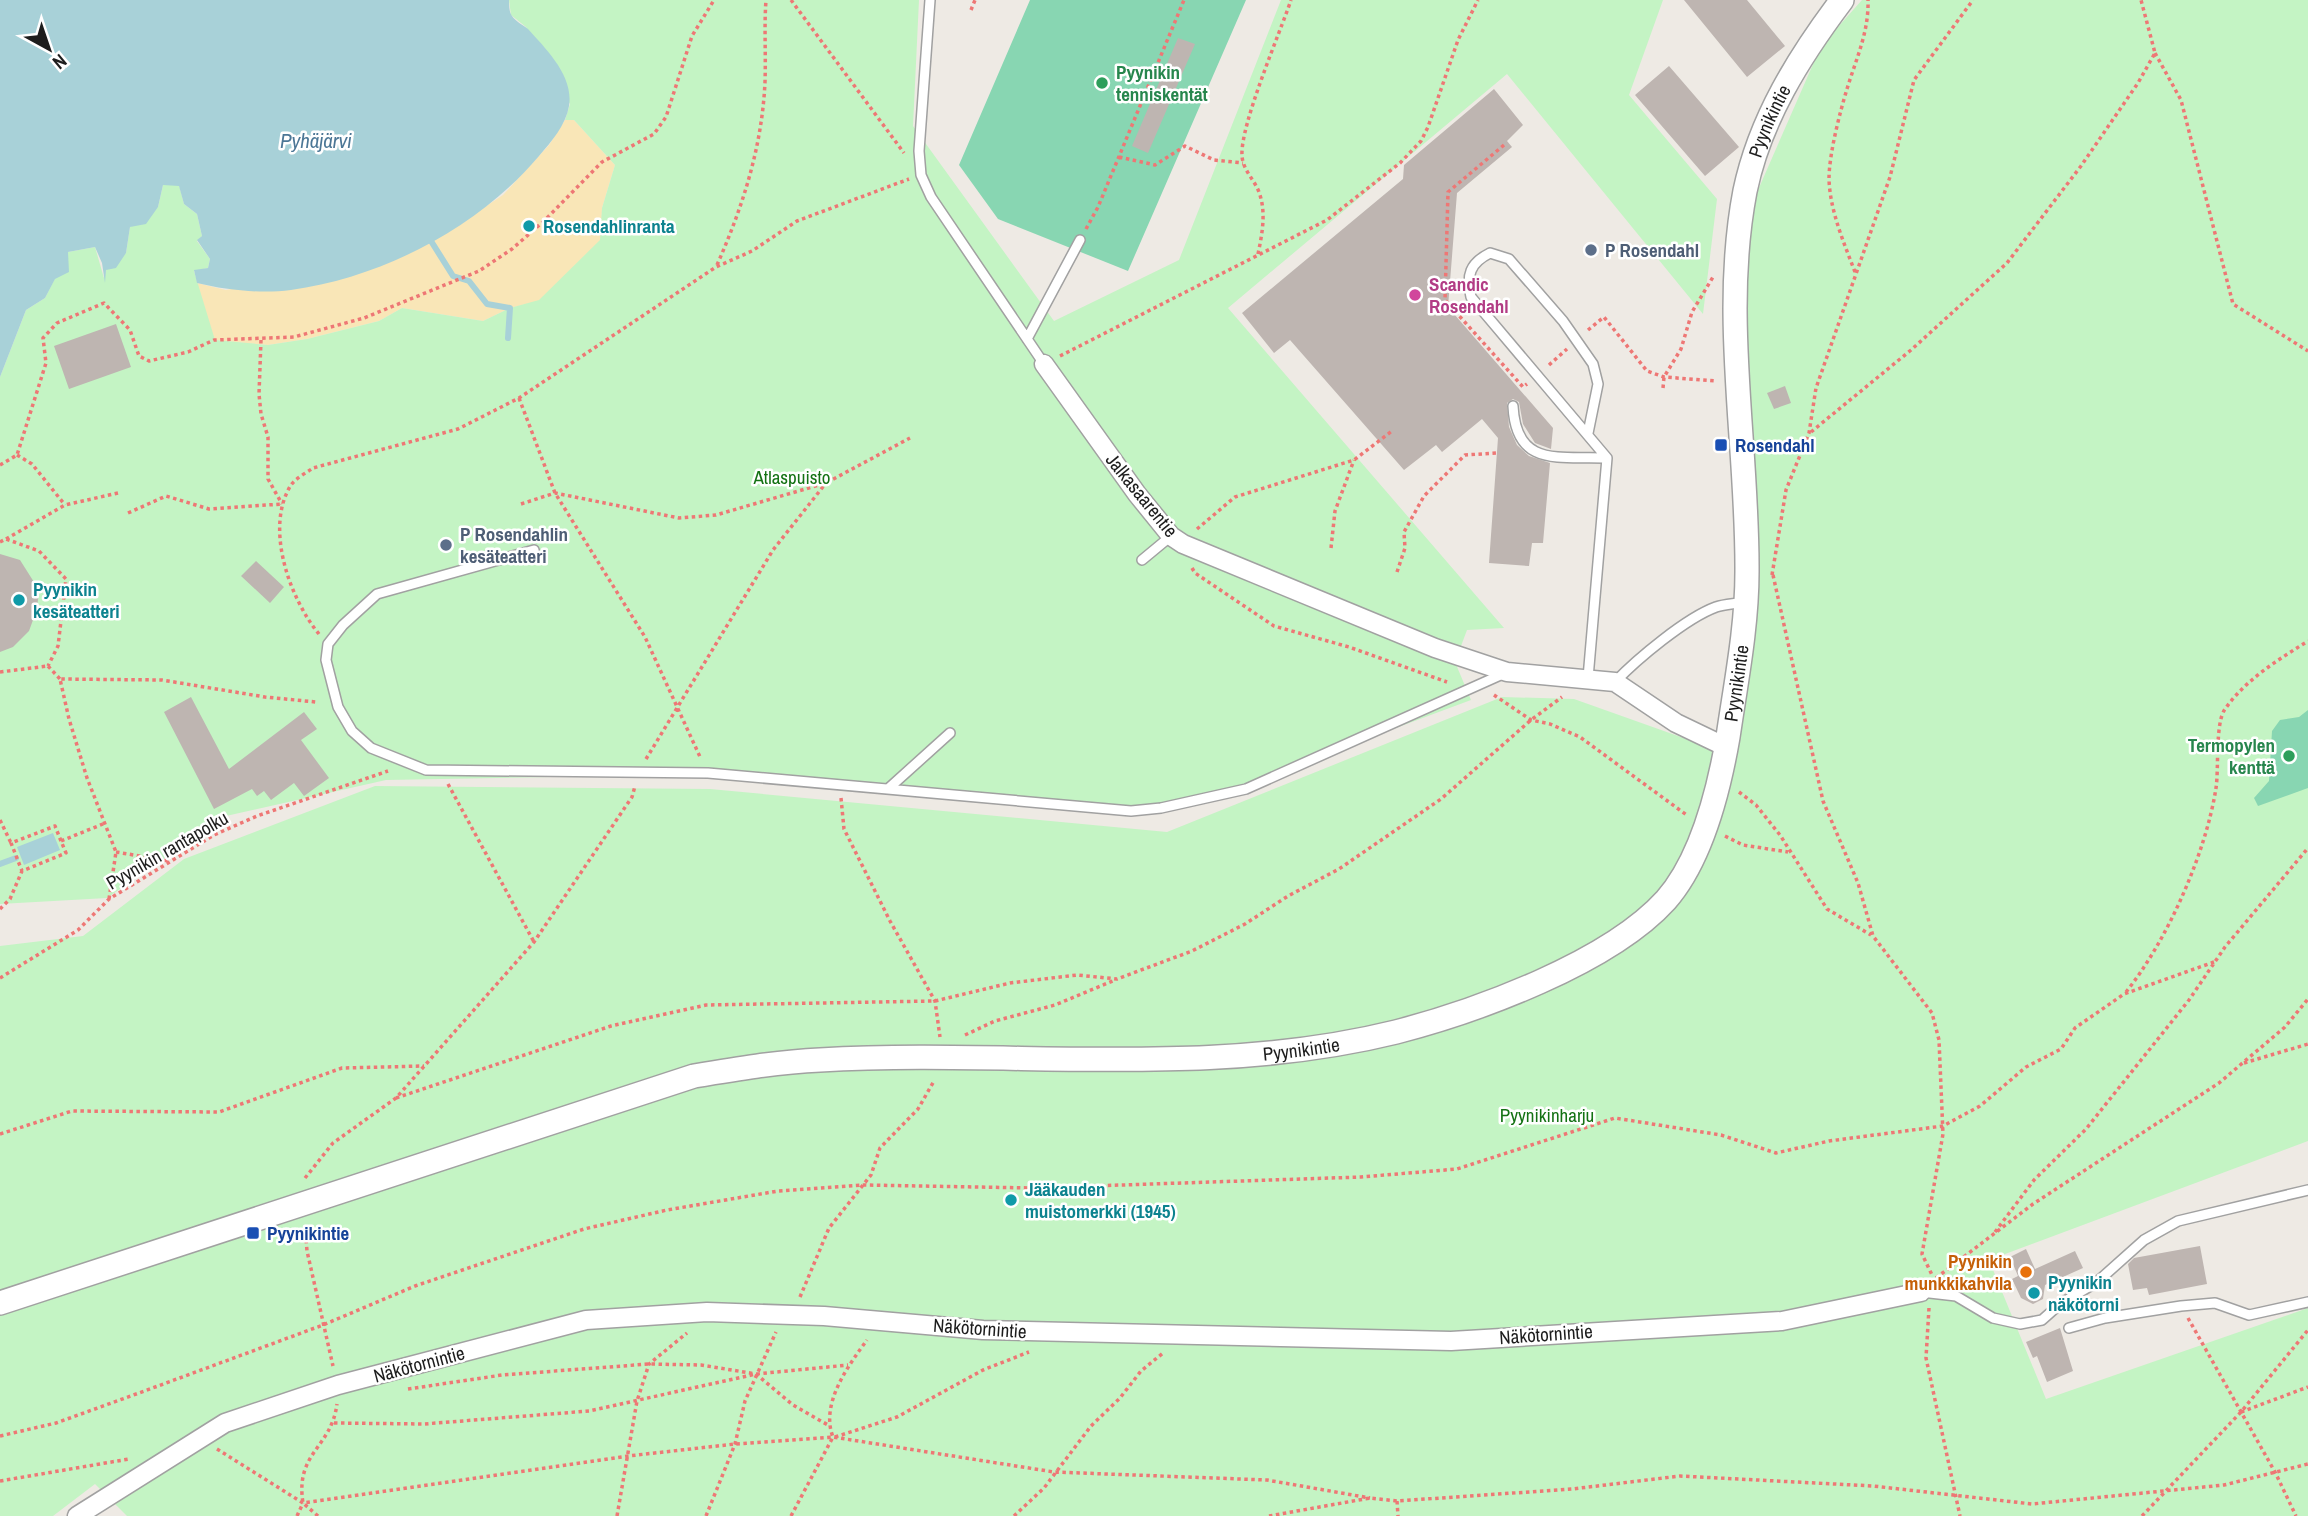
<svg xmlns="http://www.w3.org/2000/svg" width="2308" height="1516" font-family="'Archivo Narrow',sans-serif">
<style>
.sand{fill:#f9e6b7}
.park{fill:#c4f4c4}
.pitch{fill:#88d6b2}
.water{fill:#a8d1d8}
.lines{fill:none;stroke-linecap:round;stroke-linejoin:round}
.stream{stroke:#a8d1d8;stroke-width:6}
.building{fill:#beb5b1}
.service-casing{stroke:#a1a1a1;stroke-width:12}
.minor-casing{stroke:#a1a1a1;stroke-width:21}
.tertiary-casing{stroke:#a1a1a1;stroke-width:26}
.path{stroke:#ee7775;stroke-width:3.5;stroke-dasharray:3.5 3.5;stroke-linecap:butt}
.service{stroke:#fff;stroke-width:9}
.minor{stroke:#fff;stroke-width:18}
.tertiary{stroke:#fff;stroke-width:23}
.leisure-dot{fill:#2e9e5b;stroke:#fff;stroke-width:2.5}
.culture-dot{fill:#0f9aa8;stroke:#fff;stroke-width:2.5}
.service-dot{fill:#5c6f8a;stroke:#fff;stroke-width:2.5}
.hotel-dot{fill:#d1479c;stroke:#fff;stroke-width:2.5}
.transit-dot{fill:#1a4fb4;stroke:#fff;stroke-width:2.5}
.food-dot{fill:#e8710a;stroke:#fff;stroke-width:2.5}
.labels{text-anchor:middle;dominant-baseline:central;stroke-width:5;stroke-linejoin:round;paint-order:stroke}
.leisure-label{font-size:19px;font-weight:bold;fill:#27864d;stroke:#fff;text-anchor:start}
.street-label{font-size:19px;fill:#1d1d1d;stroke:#fff}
.culture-label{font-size:19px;font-weight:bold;fill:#0d838f;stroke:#fff;text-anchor:start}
.service-label{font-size:19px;font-weight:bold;fill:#4e5e75;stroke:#fff;text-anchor:start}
.hotel-label{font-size:19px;font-weight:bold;fill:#b23c85;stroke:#fff;text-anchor:start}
.transit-label{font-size:19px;font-weight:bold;fill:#164399;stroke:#fff;text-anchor:start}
.park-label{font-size:19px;fill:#147214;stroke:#fff}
.food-label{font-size:19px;font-weight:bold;fill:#c56008;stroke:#fff;text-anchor:end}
.water-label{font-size:21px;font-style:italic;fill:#4c7796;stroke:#fff}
</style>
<rect width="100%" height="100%" fill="#eeeae4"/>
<path class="sand" d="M565,120H574L615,165L602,208L601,240L539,301L510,308L483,321L402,308L379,321L307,339L268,345L214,340L197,283L226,290L401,256L439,237L503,195L549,145Z"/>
<path class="park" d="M509,0H919L913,126L1054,321L1179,260L1281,0H1663L1629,95L1717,199L1703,314L1507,74L1228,308L1504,628L1467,630L1455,662L1471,700L1173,811L726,774L386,780L226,816L107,898L0,904V377L26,310L45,298L68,252L95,247L104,278L106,270L126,253L130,227L158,207L163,185H179L184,204L197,214L202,236L197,241L210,259L208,268L194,271L215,340L268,345L307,339L379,321L402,308L483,321L510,308L539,300L600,240L602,208L615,165L574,120H565L570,104L526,27L511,15Z
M1862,0H2308V1141L1989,1260L2046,1399L2308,1308V1516H127L95,1484L53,1516H0V946L83,936L184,859L375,786L710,789L1167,832L1502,697L1574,699L1737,757L1758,570L1737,345L1751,206L1821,46Z"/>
<path class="pitch" d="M1030,0H1246L1128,271L998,219L959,165Z
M2308,710V788L2258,806L2254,798L2269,781L2272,731L2280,720L2299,717Z"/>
<path class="water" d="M0,0H509C509,4 509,12 512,16C515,21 523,25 528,29C546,49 574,76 569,106C566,125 551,142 539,156C479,227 384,277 291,290C261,294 226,290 197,283L194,270L208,268L210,259L197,240L202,236L197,214L184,204L179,186L163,185L158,207L146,224L130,227L126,253L116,268L106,270L105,283L102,263L95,247L68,252L69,272L55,279L45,298L26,310L0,377Z
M53,833L60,850L24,865L17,847Z"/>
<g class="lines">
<path class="stream" d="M431,241L453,276L469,281L487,304L510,308L508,338
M0,864L16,858"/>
</g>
<path class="building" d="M1684,0H1747L1785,46L1747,77Z
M1178,38L1195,44L1148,153L1132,146Z
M1669,66L1739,147L1705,176L1635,95Z
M1494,89L1523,125L1507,141L1512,147L1457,193L1448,307L1553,428L1551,449L1535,443L1523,424L1519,402L1513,399L1507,403L1509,427L1517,445L1529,456L1550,463L1543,543H1532L1529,566L1489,563L1498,438L1482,419L1442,452L1436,445L1404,470L1290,340L1274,353L1242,313L1403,179L1404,165Z
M116,324L131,367L69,389L54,346Z
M1785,386L1791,403L1774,409L1767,393Z
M0,554L20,560L39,590L37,609L29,631L13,647L0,652Z
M256,561L284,587L270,603L241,576Z
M191,697L229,769L304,712L317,729L301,740L329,778L304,796L294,783L271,800L264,791L257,796L252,789L214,809L164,712Z
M2200,1246L2207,1284L2149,1295L2147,1288L2133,1290L2128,1264L2134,1258Z
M2026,1249L2035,1269L2075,1251L2083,1268L2045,1285L2043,1299L2033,1304L2021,1298L2012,1279L2018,1276L2010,1257Z
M2060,1328L2073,1371L2047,1382L2037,1356L2033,1358L2026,1342Z"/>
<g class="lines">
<g class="service-casing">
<path id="service" d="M930,0L919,151L921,175L931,197L1044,364
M1027,339L1080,240
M1513,406C1516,468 1559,456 1607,458
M534,550L377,594L343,625L328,644L326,660L338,707L352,731L371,748L426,770L708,773L1131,811L1161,808L1246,789L1505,673
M1142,560L1171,536
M1588,678L1607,458L1471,297C1466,275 1470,263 1490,253L1509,259L1563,321L1593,364L1598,384L1588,433
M1615,682C1637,659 1686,618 1716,607C1725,604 1735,604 1744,602
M889,788L950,733
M1921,1292L1956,1296L1993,1318L2020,1324L2042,1320L2060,1304L2097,1282L2144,1240L2178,1221L2308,1190
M2069,1328L2105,1318L2181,1306L2215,1303L2249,1315L2308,1302"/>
</g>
<g class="minor-casing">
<path id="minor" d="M1044,364L1137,494L1171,536L1183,544L1435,648L1507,672L1615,682L1676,723L1726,747
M77,1516L225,1423L338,1385L586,1320L707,1312L824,1316L983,1330L1451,1341L1782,1321L1921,1292"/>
</g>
<g class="tertiary-casing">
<g id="tertiary">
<path id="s1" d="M0,1303L694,1076C736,1069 778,1062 820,1060C1013,1049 1206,1079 1396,1032C1477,1011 1609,963 1666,900C1702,859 1719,789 1728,737C1736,682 1747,627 1747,572C1748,445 1721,316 1745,191C1760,119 1799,57 1842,0"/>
</g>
</g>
<path class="path" d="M791,0L904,153
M971,10L975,0
M2155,53L2181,100L2233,304L2308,351
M1504,145L1448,192L1445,300L1523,387L1527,384
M1119,157L1155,165L1185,146L1214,160L1243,163
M1086,229L1098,207L1184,0
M1258,254C1262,235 1266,214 1260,195C1256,181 1243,171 1242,156C1240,125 1280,33 1291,0
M717,265C743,206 762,147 765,82C766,54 764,27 766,0
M1855,272C1844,243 1830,211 1829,179C1829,154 1840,112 1847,89C1856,59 1869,32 1868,0
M1588,330L1604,317L1647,371L1664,377L1716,381
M261,340L259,394L261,414L268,437V479L282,504
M1060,356L1327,220L1400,163L1421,141L1428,127L1458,40L1478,0
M1549,365L1567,349
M1663,388L1664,377L1681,349L1692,312L1713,277
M519,398L555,493L645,637L701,759
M1811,432L1911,350L2007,263L2081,166L2138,83L2155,53L2141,0
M17,455L32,464L65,505
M0,465L17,455L46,363L43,338L57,323L104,303L130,330L139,356L149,361L188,352L214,340L294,337L364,318L479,271L512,249L545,220L602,162L654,134L666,117L692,36L714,0
M521,504L555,493L679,518L716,515L826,483L910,438
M128,513L166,496L209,509L282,504
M1197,529L1235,497L1354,460L1392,431
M6,539L65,505L118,493
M0,542L6,539L39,551L66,579L58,646L48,666
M1331,548L1335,511L1354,460
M1192,568L1195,573L1274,626L1349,647L1447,682
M1397,572L1405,548L1404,532L1424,496L1465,455L1497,453
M1772,575L1786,490L1809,433L1816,388L1890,177L1914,80L1973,0
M1773,575L1823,801L1858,883L1873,936L1932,1013L1939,1040L1943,1134L1922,1254L1932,1275
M319,634C290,599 264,528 291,485C296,478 306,473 313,468L458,429L519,398L716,267L752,251L797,221L909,179
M48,666L60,679
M0,672L48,666
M1494,695L1531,720L1550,724L1580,737L1688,816
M646,759L773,550L826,483
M448,784L534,942
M1739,792L1756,805L1780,835L1827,909L1871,935
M841,798L844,829L890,921L935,1001L940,1037
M0,820L11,843
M1725,836L1743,845L1788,852
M61,841L55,826L11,843L22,871L66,853L61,841L103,824
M116,852L169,861
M109,899L116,852L87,778L69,719L60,679L162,680L265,697L316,702
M0,909L10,899L22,871
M0,978L78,930L109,899L214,835L257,816L388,771
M2126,992C2167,941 2206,853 2216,788C2219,769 2215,723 2225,709C2246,679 2278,660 2308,641
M965,1035L995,1021L1055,1005L1115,980
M2244,1063L2308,1044
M396,1098L611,1026L706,1005L935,1001L1010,983L1077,975L1117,979L1192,951L1245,924L1288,896L1339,869L1441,799L1531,720L1562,697
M0,1134L72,1111L219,1112L342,1068L424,1066
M305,1178L333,1143L396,1098L534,942L632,797L635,786
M305,1226L307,1251L333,1366
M1995,1232L2034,1180L2086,1129L2189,1000L2225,947L2308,848
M1936,1278L2033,1204L2219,1083L2285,1027L2308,999
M800,1297L829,1228L871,1175L880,1148L918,1109L934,1081
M1929,1308L1926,1358L1960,1516
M2188,1318L2275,1472L2296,1516
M408,1389L502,1375L649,1364L701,1365L756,1374L793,1405L828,1425
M2241,1412L2308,1387
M334,1423L424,1424L589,1411L756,1374L848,1365
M0,1436L56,1423L139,1393L323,1325L415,1286L584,1229L667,1210L778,1191L863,1185L1032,1188L1361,1177L1457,1169L1615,1118L1721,1135L1776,1153L1829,1141L1943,1126L1980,1106L2026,1067L2061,1049L2075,1028L2124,994L2214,962
M835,1437L897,1417L983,1370L1029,1352
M217,1449L303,1503L628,1456L735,1444L833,1437L1054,1472L1267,1480L1370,1498
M0,1481L129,1459
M1397,1501L1398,1516
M297,1516L303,1503
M318,1516L303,1503C295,1452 331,1449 337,1404
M617,1516L637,1401L649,1364L687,1333
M706,1516L735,1444L745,1401L776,1332
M791,1516L833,1437C820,1404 848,1366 867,1340
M1014,1516L1044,1488L1091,1426L1120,1398L1141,1371L1163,1353
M1269,1516L1370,1498L1397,1501L1572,1489L1680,1476L1873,1486L2032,1504L2224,1485L2308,1464
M2142,1516L2241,1412L2308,1330"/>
<use href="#service" class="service"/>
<use href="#minor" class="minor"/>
<use href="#tertiary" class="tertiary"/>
</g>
<g class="leisure-dot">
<circle cx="1102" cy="83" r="7"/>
<circle cx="2289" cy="756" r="7"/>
</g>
<g class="culture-dot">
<circle cx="529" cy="226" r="7"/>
<circle cx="19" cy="600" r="7"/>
<circle cx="1011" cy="1200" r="7"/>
<circle cx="2034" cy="1293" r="7"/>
</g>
<g class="service-dot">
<circle cx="1591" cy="250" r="7"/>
<circle cx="446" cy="545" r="7"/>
</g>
<circle class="hotel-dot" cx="1415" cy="295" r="7"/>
<g class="transit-dot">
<rect x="1714" y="438" width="14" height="14" rx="3.5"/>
<rect x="246" y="1226" width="14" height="14" rx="3.5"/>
</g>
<circle class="food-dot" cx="2026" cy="1272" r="7"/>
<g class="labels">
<g class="leisure-label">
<text x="1116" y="72">Pyynikin<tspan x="1116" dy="22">tenniskentät</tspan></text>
<text x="2275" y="745" text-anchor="end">Termopylen<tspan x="2275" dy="22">kenttä</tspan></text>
</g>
<g class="street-label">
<text stroke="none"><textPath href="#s1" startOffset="2538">Pyynikintie</textPath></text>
<text transform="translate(1142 495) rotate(51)">Jalkasaarentie</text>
<text stroke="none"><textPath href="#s1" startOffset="1970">Pyynikintie</textPath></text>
<text transform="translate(167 850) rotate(-30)">Pyynikin rantapolku</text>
<text stroke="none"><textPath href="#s1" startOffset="1339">Pyynikintie</textPath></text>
<text transform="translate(980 1328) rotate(4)">Näkötornintie</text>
<text transform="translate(1546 1334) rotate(-4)">Näkötornintie</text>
<text transform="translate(419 1364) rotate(-15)">Näkötornintie</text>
</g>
<g class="culture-label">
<text x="543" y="226">Rosendahlinranta</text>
<text x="33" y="589">Pyynikin<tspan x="33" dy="22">kesäteatteri</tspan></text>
<text x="1025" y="1189">Jääkauden<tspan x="1025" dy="22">muistomerkki (1945)</tspan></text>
<text x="2048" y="1282">Pyynikin<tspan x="2048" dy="22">näkötorni</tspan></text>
</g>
<g class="service-label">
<text x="1605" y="250">P Rosendahl</text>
<text x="460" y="534">P Rosendahlin<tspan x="460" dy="22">kesäteatteri</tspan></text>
</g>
<g class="hotel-label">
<text x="1429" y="284">Scandic<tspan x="1429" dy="22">Rosendahl</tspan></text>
</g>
<g class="transit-label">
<text x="1735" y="445">Rosendahl</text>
<text x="267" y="1233">Pyynikintie</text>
</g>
<g class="park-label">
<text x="792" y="477">Atlaspuisto</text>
<text x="1547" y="1115">Pyynikinharju</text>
</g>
<g class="food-label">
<text x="2012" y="1261">Pyynikin<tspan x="2012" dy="22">munkkikahvila</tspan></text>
</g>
<g class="water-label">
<text x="316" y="140">Pyhäjärvi</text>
</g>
</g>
<g transform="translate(49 49) rotate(140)" stroke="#ffffff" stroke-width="5" paint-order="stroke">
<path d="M0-5L12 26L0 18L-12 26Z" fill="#1d1d1d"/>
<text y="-10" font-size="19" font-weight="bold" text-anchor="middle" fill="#1d1d1d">N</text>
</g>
</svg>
